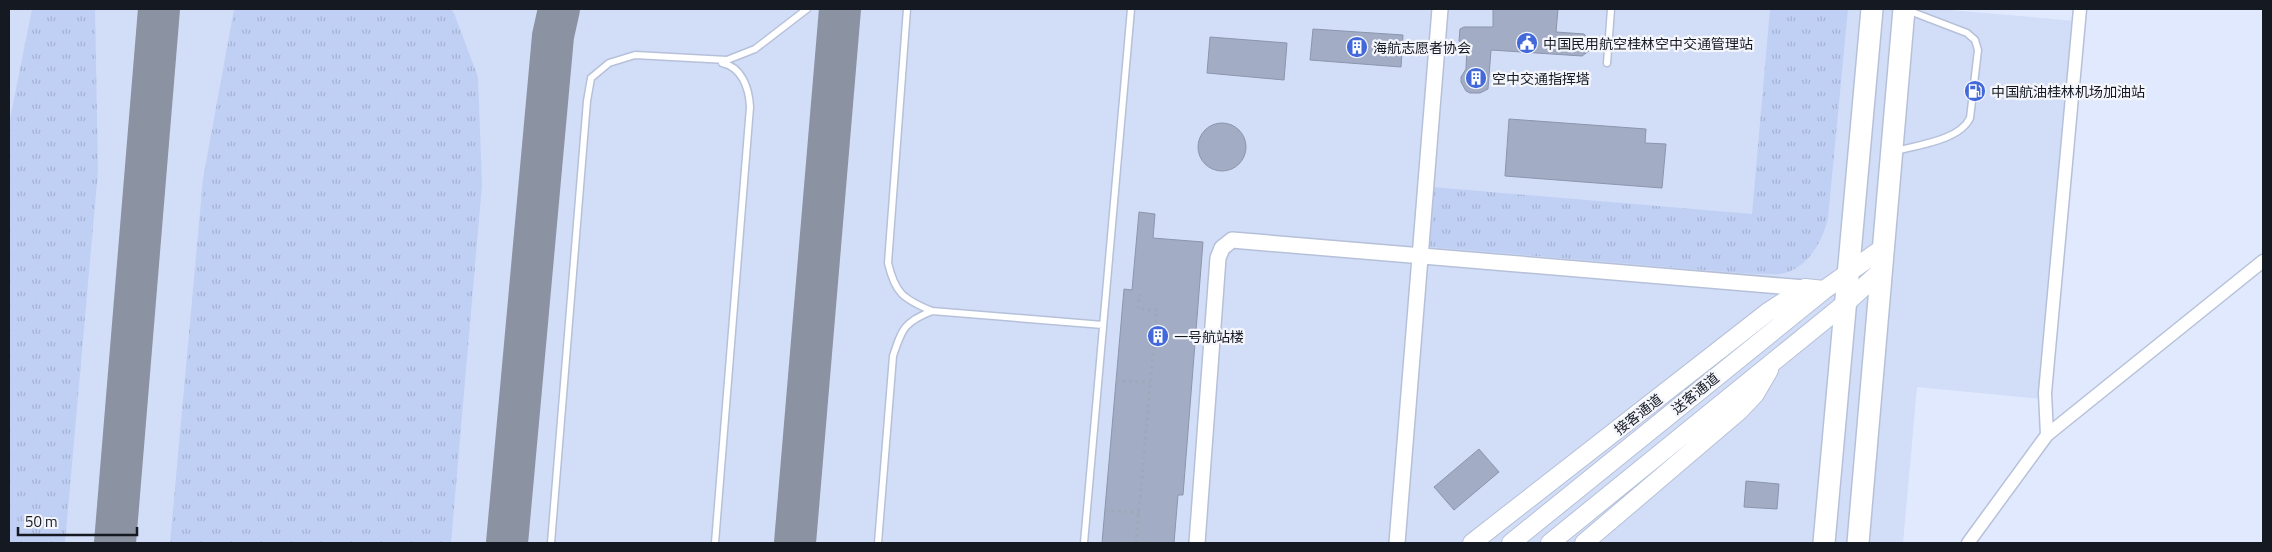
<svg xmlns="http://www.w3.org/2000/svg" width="2272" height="552" font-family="'Titillium Web','Noto Sans SC',sans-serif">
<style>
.built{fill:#d2ddf7}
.grass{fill:url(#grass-tufts)}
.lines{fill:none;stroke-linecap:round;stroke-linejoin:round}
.taxiway{stroke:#8b92a2;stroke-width:42}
.building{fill:#a2adc5;stroke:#8b95ad}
.service-casing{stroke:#b6c1d9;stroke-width:9}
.minor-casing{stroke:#b6c1d9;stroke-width:15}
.tertiary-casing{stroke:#b6c1d9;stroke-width:18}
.secondary-casing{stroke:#b6c1d9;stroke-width:20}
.trunk-casing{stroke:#b6c1d9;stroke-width:24}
.path{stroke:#a0a7b9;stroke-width:3;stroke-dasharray:2.5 4;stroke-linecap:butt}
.service{stroke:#fff;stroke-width:6}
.minor{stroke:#fff;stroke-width:12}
.tertiary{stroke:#fff;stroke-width:15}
.secondary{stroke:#fff;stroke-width:18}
.trunk{stroke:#fff;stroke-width:21}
.labels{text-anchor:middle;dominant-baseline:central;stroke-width:4.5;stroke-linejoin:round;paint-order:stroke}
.poi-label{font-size:14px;fill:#151922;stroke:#f4f6fc;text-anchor:start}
.street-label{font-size:14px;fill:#151922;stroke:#f4f6fc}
</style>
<defs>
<pattern id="grass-tufts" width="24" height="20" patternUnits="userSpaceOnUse" patternTransform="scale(1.25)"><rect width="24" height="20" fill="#c0d0f5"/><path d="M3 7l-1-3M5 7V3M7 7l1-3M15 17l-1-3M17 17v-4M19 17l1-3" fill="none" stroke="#a4b2d2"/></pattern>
</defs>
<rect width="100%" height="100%" fill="#e0e9fe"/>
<path class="built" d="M9,9H1950V10L2076,21L2042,399L1917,387L1903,543H9Z"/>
<path class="grass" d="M32,9H95L98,171L65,543H9V124Z
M234,9H451L454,13L478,77L482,185L451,543H170L203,179Z
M1770,9H1848L1828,218C1823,241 1807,270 1780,274C1767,275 1753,273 1740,273L1429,247L1432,187L1752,214Z"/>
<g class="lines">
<path class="taxiway" d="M115,543L159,9
M507,543L553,36L559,9
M795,543L840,9"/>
</g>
<path class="building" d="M1493,9H1558L1556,32L1584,34L1591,42L1589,51L1582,56L1491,50L1488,89L1480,93H1470L1466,91L1461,82V77L1466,69L1467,45L1459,41L1460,29L1464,27H1493Z
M1313,29L1403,35L1401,67L1310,60Z
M1210,37L1287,43L1284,80L1207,73Z
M1509,119L1646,129L1645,143L1666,144L1662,188L1505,176Z
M1198 147a24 24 0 1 1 48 0a24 24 0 1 1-48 0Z
M1139,212L1155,214L1153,238L1203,242L1183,495H1178L1174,543H1102L1124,289L1132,290Z
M1479,449L1499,472L1454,510L1434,487Z
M1746,481L1779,484L1777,509L1744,507Z"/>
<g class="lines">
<g class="service-casing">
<path id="service" d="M907,9L888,263C895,293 903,299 932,311L1103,325
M1607,63L1611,9
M1896,151C1918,145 1960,140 1970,118L1978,50L1975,40L1967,33L1907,10
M551,543L587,101L591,78L609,63L635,55L727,60L755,49L807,9
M715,543L750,107C749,88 742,67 722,63
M878,543L893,356C902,329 904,322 932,311
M1084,543L1131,9"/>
</g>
<g class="minor-casing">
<path id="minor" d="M2047,435L2045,393L2080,9
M1968,543L2047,435L2263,261"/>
</g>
<g class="tertiary-casing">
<path id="tertiary" d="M1197,543L1218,258L1222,248L1232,240L1805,288
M1397,543L1440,9"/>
</g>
<g class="secondary-casing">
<path id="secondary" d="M1472,543L1768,312L1805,288L1824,290
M1511,543L1824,290L1883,248
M1550,543L1847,302L1881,271
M1584,543L1739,411L1755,394L1769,370"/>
</g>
<g class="trunk-casing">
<path id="trunk" d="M1824,543L1872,9
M1858,543L1904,9"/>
</g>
<path class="path" d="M1116,381L1150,382
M1105,510L1139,513
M1136,543L1157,310L1138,309L1140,294"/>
<use href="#service" class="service"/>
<use href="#minor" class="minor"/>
<use href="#tertiary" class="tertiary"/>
<use href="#secondary" class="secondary"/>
<use href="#trunk" class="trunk"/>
</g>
<defs>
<g id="civic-disc" transform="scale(1.125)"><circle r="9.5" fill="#4268da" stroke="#f4f6fc"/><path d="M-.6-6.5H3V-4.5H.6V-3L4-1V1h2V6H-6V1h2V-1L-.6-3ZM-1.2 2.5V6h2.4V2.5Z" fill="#fff"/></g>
<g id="building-disc" transform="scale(1.125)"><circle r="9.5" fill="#4268da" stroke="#f4f6fc"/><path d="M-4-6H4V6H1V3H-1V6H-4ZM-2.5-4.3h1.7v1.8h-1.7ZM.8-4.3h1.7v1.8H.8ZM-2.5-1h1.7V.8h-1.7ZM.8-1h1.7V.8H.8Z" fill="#fff"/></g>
<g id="fuel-disc" transform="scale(1.125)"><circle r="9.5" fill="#4268da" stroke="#f4f6fc"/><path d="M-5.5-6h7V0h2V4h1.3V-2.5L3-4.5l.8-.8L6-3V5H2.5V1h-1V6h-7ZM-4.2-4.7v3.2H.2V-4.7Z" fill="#fff"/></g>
</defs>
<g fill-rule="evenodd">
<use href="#civic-disc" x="1527" y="43"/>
<use href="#building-disc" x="1357" y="47"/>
<use href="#building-disc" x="1476" y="78"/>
<use href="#fuel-disc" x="1975" y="91"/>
<use href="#building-disc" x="1158" y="336"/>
</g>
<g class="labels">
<g class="poi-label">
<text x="1543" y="43">中国民用航空桂林空中交通管理站</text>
<text x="1373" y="47">海航志愿者协会</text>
<text x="1492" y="78">空中交通指挥塔</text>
<text x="1991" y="91">中国航油桂林机场加油站</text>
<text x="1174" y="336">一号航站楼</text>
</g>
<g class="street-label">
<text transform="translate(1695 393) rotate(-39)">送客通道</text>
<text transform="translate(1638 414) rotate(-38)">接客通道</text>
</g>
</g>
<rect width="2272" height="552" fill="none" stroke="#151922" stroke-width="20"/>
<path d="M18 527v8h119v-8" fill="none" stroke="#151922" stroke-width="2.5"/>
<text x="25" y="527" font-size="15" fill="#151922" stroke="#f4f6fc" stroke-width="4" paint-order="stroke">50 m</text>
</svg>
